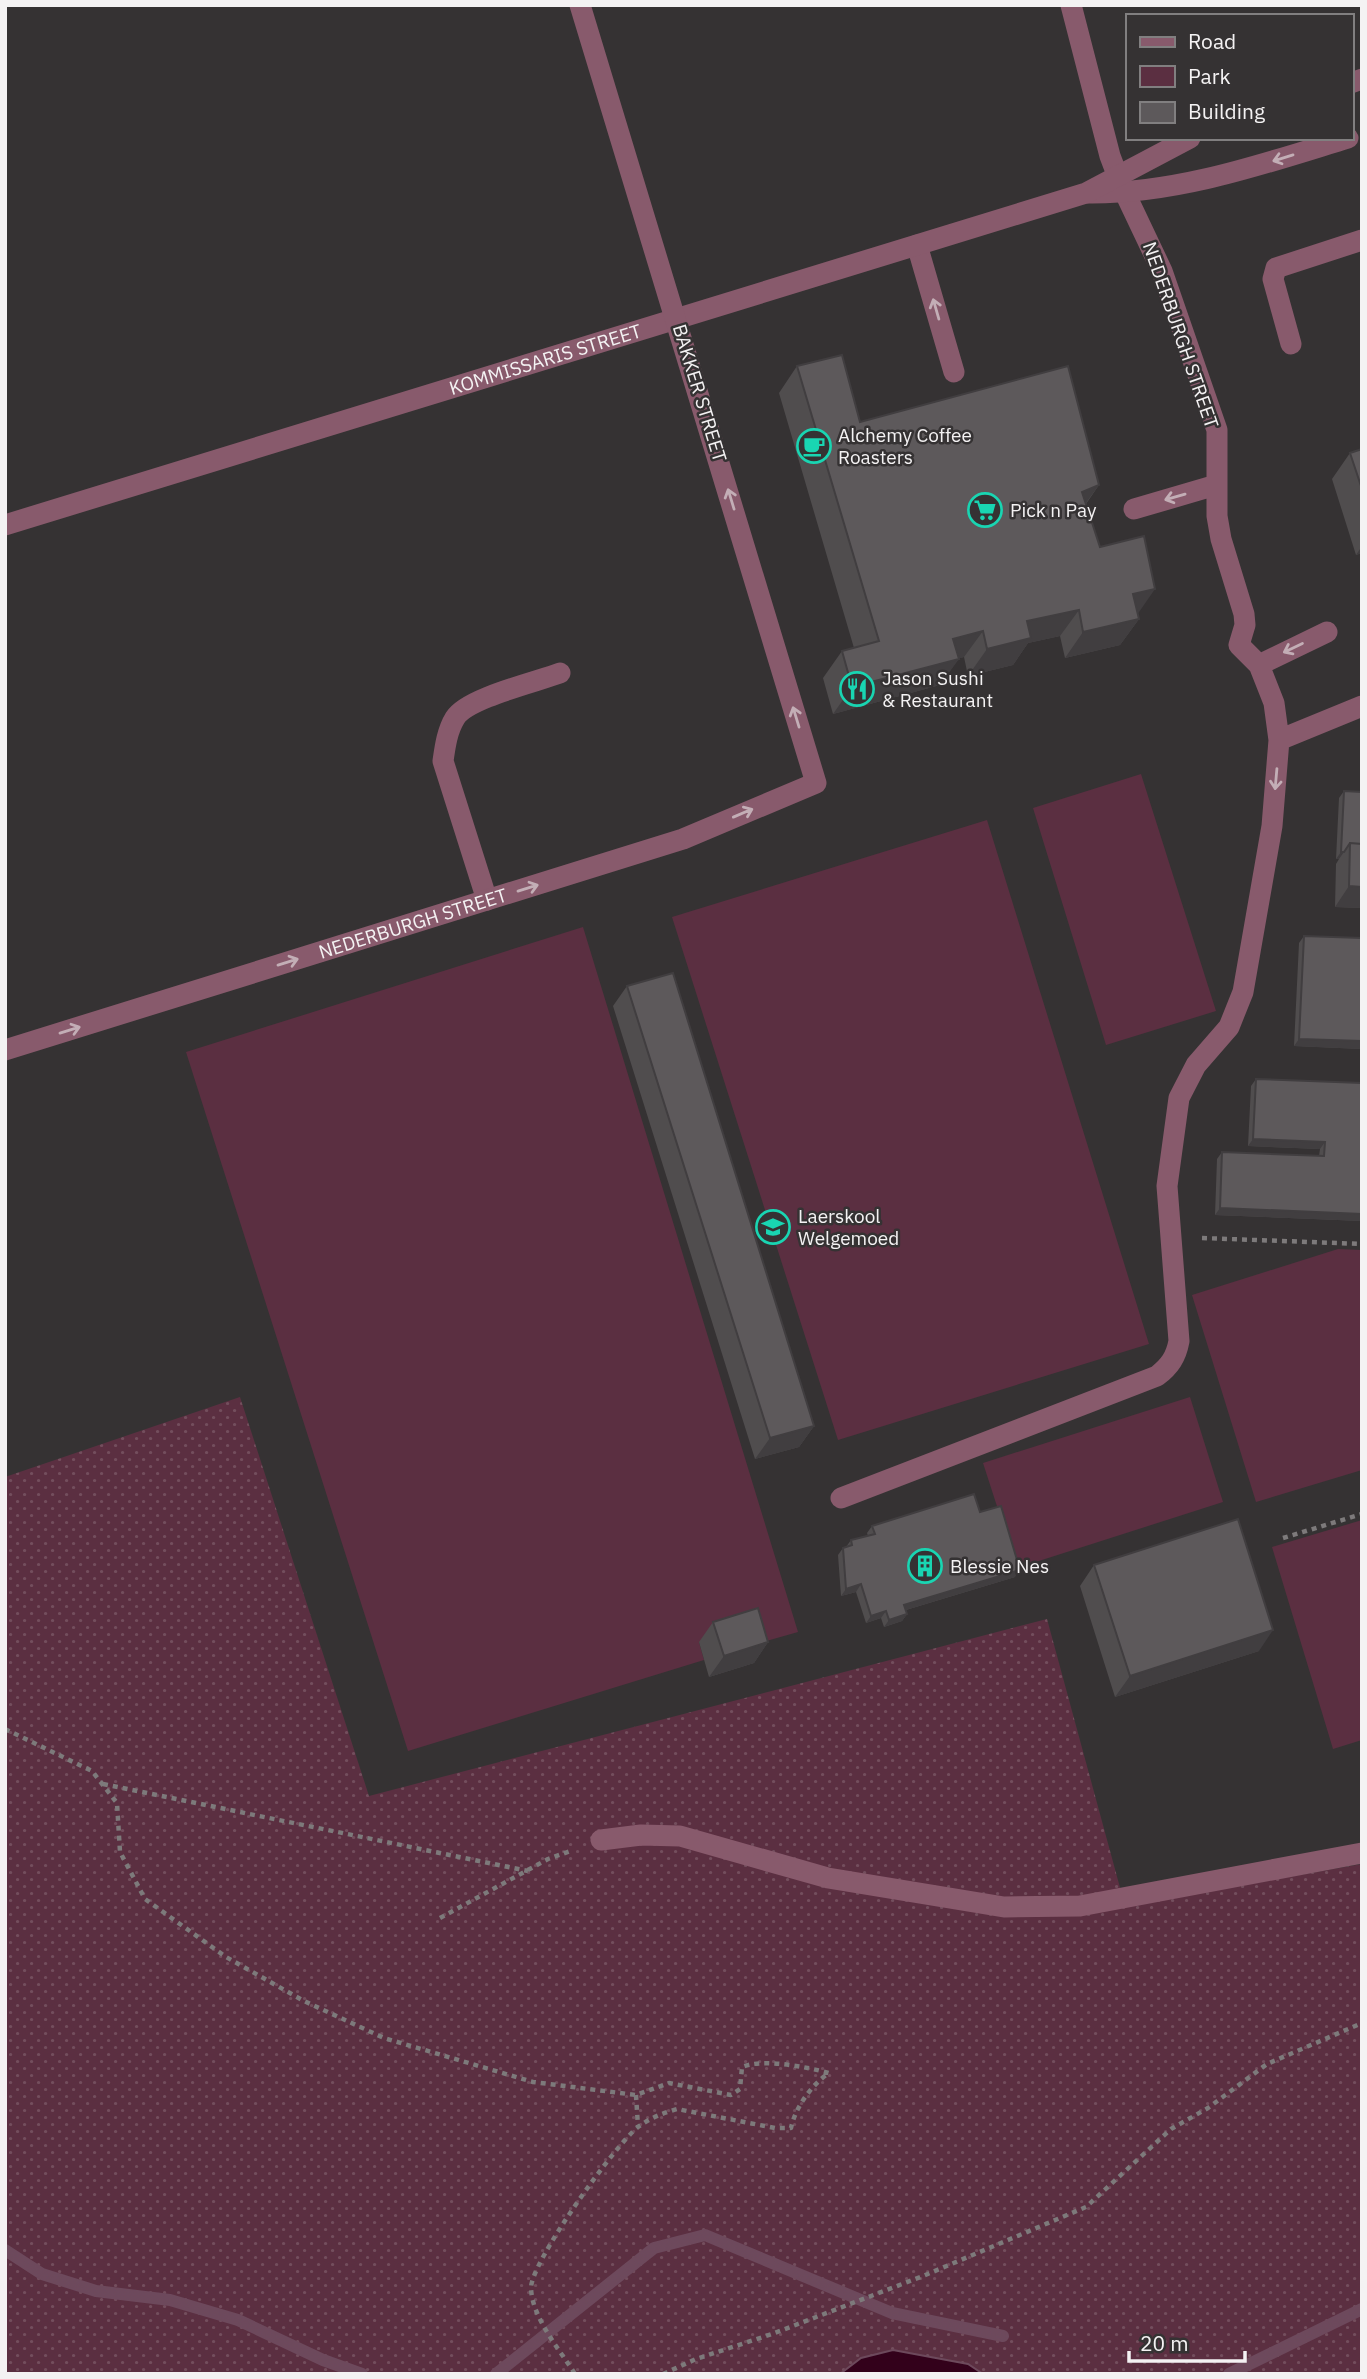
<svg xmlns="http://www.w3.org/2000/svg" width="1367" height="2379" font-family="'IBM Plex Sans',sans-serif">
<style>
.grass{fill:url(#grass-dots)}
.park{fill:#5b2f41}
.water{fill:#33011b;stroke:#6d495c;stroke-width:2}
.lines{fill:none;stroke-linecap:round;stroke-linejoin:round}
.stream{stroke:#6d495c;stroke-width:12}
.path{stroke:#7d7a7b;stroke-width:4.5;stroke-dasharray:5 5;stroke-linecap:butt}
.lane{stroke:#885a6c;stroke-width:21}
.street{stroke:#885a6c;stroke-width:21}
.wall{fill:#504d4e}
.shaded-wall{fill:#413e40}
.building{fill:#5d595b;stroke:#413e40;stroke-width:2}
.oneway{stroke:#c3aeb6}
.labels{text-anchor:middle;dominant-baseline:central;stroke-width:5;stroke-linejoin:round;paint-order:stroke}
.street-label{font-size:19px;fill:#f4f2f3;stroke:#353233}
.poi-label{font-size:19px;fill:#f4f2f3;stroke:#353233;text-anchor:start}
</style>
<defs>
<pattern id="grass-dots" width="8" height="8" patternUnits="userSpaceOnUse" patternTransform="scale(1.75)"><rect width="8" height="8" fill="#5b2f41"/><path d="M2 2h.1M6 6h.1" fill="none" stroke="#734e5d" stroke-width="1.8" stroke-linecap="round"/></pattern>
</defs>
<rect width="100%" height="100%" fill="#353233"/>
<path class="grass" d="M240,1397L369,1796L1047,1619L1125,1906L1362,1864V2374H5V1477Z"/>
<path class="park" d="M1141,774L1216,1011L1106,1045L1033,808Z
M987,820L1149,1344L838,1440L672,917Z
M583,927L798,1632L749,1646L699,1642L704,1660L408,1751L186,1052Z
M1338,1249L1362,1250V1470L1256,1502L1192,1295Z
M1190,1397L1223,1502L1017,1568L983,1463Z
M1362,1520V1740L1333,1749L1272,1547Z"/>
<path class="water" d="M893,2350L968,2364L983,2374H840L861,2358Z"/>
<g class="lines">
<path class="stream" d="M5,2250L42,2274L96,2291L170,2300L238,2320L323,2360L362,2374
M496,2374L654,2248L705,2235L892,2313L1003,2336
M1229,2374L1362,2309"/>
<path class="path" d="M1202,1238L1362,1244
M1283,1538L1362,1514
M5,1729L92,1771L117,1803L120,1852L145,1899L226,1957L304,2001L384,2038L533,2082L636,2095L669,2083L731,2095L740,2089L742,2067C762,2058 807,2067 829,2073C812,2084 795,2108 791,2128H775L677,2109C663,2113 650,2118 638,2127C615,2145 531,2262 531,2288C532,2318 560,2350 575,2374
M103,1784L528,1871
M440,1918L548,1859L573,1850
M636,2095L638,2127
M663,2374L696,2359L772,2334L923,2276L1086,2207L1171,2129L1208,2108L1267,2064L1362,2023"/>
<path class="lane" d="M917,245L954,372
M1291,344L1273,279L1276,268L1362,240
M1134,509L1216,485
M1259,665L1327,632
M1279,740L1362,706
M841,1498L1157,1376C1170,1366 1176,1357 1179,1341L1167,1186L1179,1098L1196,1065L1229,1027L1243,992L1272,826L1279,740L1274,703L1259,665L1239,645L1245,625L1244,614L1221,539L1217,516V430L1162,271L1125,193
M601,1840L641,1835L680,1836L828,1878L1004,1907L1080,1906L1362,1853"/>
<g class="street">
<path d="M1071,5L1110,156L1121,185"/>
<path d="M1351,83L1362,79"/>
<path d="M1088,193C1177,194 1263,164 1348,138"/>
<path id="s1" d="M5,525L1086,193L1190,138"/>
<path d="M487,900L443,761C445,747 447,731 455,718C467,698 536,682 560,673"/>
<path id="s2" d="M5,1050L683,839L816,783L580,5"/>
</g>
</g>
<path class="wall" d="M797,366L860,422L1099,485L1086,504L1100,547L1138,614L1139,619L1120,645L1065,658L1060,636L1028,643L1013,665L968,676L964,657L959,658L940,685L833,714L823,678L842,651L854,648L779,393Z
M1362,449V553L1356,555L1332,479L1350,453Z
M1344,791L1362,908L1335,907L1336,864L1339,859H1336L1339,798Z
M1304,936L1362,1049L1294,1046L1299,943Z
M627,986L814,1426L799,1447L755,1459L613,1006Z
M1256,1079L1362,1083V1221L1215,1215L1217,1159L1222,1152L1319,1156L1320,1149L1248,1146L1251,1086Z
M980,1512L1015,1577L906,1610L907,1614L902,1621L884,1627L881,1618L866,1623L856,1592L841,1596L838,1555L843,1548L846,1547L851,1540L868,1536L867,1533L872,1526Z
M1094,1565L1259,1651L1115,1697L1080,1586Z
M713,1622L768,1642L754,1663L709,1677L699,1642Z"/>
<path class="shaded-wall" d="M1099,485L1080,511L1082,492Z
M1362,546V553L1356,555Z
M1155,589L1137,615L1133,594Z
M1079,610L1060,636L1028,643L1013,665L968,676L987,649L1027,621Z
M1139,619L1120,645L1065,658L1083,632Z
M983,631L964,657L934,665L953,639Z
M959,659L940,685L833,714L852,687Z
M1341,852H1344L1339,859H1336Z
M1349,886L1362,887V908L1335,907Z
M1299,1039L1362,1041V1049L1294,1046Z
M1253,1139L1325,1142L1320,1149L1248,1146Z
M1220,1208L1362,1214V1221L1215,1215Z
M814,1426L799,1447L755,1459L770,1438Z
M1020,1570L1015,1577L899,1612L904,1605Z
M861,1584L856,1592L841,1596L846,1589Z
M886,1611L881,1618L866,1623L871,1616Z
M907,1614L902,1621L884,1627L889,1620Z
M1273,1630L1259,1651L1115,1697L1130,1676Z
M768,1642L754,1663L709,1677L724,1656Z"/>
<path class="building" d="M842,355L860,422L1068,366L1099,485L1082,492L1100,547L1144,536L1155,589L1133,594L1139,619L1083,632L1079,610L1027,621L1031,638L987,649L983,631L953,639L959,659L852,687L842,651L879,641L797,366Z
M1362,449V489L1350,453Z
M1344,791L1362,792V844L1350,843L1344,852H1341Z
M1350,843L1362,844V887L1349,886Z
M1304,936L1362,938V1041L1299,1039Z
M673,973L814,1426L770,1438L627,986Z
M1256,1079L1362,1083V1214L1220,1208L1222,1152L1324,1156L1325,1142L1253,1139Z
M974,1494L980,1512L1001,1506L1020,1570L904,1605L907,1614L889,1620L886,1611L871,1616L861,1584L846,1589L843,1548L852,1545L851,1540L875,1534L872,1526Z
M1238,1519L1273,1630L1130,1676L1094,1565Z
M758,1608L768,1642L724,1656L713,1622Z"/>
<defs><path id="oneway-shaft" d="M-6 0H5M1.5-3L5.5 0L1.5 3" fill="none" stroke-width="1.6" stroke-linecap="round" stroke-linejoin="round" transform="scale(1.75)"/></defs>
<g class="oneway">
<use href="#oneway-shaft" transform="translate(1283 158) rotate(163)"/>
<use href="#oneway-shaft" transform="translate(936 309) rotate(-106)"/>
<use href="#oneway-shaft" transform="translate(1175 497) rotate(164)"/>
<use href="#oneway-shaft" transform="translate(731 499) rotate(-107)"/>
<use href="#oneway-shaft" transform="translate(1293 648) rotate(154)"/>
<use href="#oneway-shaft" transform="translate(796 717) rotate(-107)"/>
<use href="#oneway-shaft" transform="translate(1276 779) rotate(95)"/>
<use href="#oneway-shaft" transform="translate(743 813) rotate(-23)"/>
<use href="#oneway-shaft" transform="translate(528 888) rotate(-17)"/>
<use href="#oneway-shaft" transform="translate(288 962) rotate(-17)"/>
<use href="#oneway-shaft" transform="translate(70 1030) rotate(-17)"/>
</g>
<defs>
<g id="cafe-ring" transform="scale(1.75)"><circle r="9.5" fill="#353233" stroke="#19d5b2" stroke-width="1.5"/><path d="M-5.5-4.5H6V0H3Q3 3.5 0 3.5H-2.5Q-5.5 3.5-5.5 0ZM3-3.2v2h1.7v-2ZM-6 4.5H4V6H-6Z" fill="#19d5b2"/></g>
<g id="supermarket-ring" transform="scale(1.75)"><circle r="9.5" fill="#353233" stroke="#19d5b2" stroke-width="1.5"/><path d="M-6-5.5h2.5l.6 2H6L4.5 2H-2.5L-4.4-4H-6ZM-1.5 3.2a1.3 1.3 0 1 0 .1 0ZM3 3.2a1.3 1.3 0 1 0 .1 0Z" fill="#19d5b2"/></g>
<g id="restaurant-ring" transform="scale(1.75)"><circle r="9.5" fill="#353233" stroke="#19d5b2" stroke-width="1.5"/><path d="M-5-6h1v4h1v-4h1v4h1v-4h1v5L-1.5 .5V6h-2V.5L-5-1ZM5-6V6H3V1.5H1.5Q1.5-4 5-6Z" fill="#19d5b2"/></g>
<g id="school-ring" transform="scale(1.75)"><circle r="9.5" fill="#353233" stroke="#19d5b2" stroke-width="1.5"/><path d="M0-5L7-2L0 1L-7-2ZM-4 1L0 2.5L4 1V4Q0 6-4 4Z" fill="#19d5b2"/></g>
<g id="building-ring" transform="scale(1.75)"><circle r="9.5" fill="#353233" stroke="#19d5b2" stroke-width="1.5"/><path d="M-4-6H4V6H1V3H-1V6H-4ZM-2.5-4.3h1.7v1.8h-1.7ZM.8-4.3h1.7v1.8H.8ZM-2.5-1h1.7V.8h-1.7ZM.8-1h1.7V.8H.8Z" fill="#19d5b2"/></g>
</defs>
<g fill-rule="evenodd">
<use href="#cafe-ring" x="814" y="446"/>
<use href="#supermarket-ring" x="985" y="510"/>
<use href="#restaurant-ring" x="857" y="689"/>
<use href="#school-ring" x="773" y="1227"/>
<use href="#building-ring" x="925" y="1566"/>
</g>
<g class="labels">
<g class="street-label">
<text transform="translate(1181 335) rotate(71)">NEDERBURGH STREET</text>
<text stroke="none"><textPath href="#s1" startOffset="565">KOMMISSARIS STREET</textPath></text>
<text transform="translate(700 393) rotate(73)">BAKKER STREET</text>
<text stroke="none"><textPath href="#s2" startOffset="427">NEDERBURGH STREET</textPath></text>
</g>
<g class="poi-label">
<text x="838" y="435">Alchemy Coffee<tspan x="838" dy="22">Roasters</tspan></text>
<text x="1010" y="510">Pick n Pay</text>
<text x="882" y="678">Jason Sushi<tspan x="882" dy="22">&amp; Restaurant</tspan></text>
<text x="798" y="1216">Laerskool<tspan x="798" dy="22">Welgemoed</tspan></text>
<text x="950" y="1566">Blessie Nes</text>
</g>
</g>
<rect width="1367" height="2379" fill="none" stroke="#f4f2f3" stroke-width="14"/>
<rect x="1126" y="14" width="228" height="126" fill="#353233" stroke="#817f80" stroke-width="2"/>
<rect x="1140" y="37" width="35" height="10" fill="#885a6c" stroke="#817f80" stroke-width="2"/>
<text x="1188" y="49" font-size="21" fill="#f4f2f3">Road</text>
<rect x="1140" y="66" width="35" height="21" fill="#5b2f41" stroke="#817f80" stroke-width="2"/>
<text x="1188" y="84" font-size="21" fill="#f4f2f3">Park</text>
<rect x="1140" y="102" width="35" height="21" fill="#5d595b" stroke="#817f80" stroke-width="2"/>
<text x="1188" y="119" font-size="21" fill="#f4f2f3">Building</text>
<path d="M1129 2351v10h116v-10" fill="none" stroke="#f4f2f3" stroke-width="3.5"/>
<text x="1140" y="2351" font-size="21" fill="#f4f2f3" stroke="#353233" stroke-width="5" paint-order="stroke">20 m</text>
</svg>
